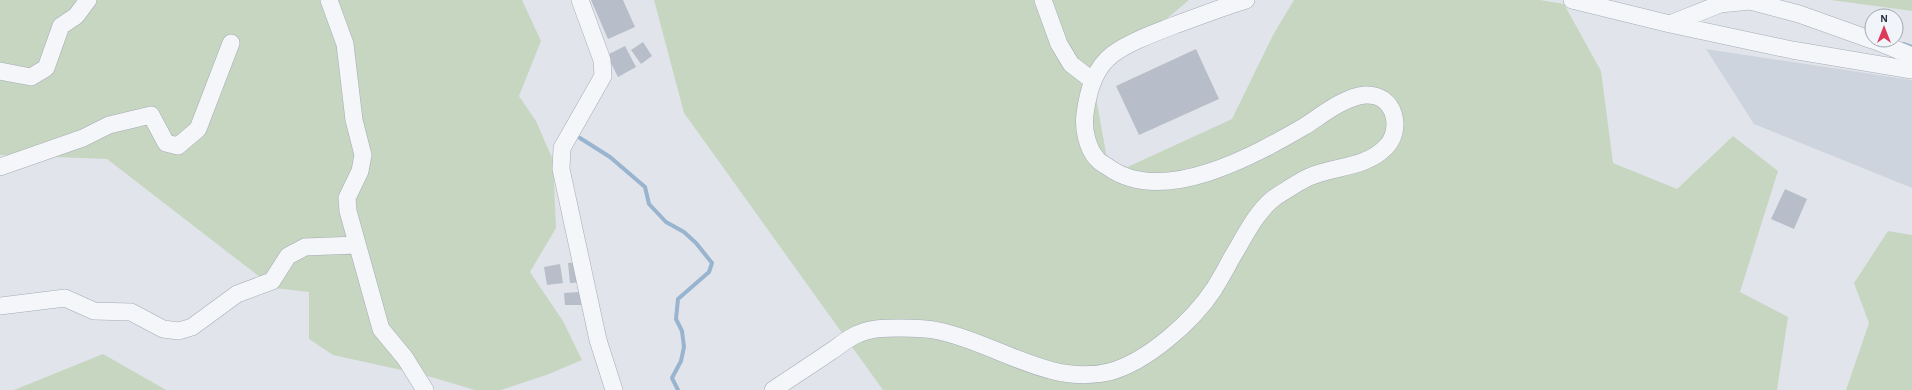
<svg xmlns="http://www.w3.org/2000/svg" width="1912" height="390" font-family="'Alegreya Sans',sans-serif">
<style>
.built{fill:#ced4dd}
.green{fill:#c7d6c1}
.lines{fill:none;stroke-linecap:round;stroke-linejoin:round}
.stream{stroke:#98b4ce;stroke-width:4}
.building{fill:#b7bec9}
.minor-casing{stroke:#a5acb6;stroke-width:18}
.minor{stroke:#f4f6f9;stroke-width:17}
</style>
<rect width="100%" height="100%" fill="#e1e5eb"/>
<path class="built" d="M1706,49L1912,80V188L1754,124Z"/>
<path class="green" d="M0,0H522L541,41L519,96L536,121L553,160L556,228L530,272L563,321L582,360L549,374L501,390H475L424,375L333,355L309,339V292L274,288L107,159L0,155Z
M654,0H1189L1093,81L1110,175L1232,119L1273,35L1294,0H1540L1564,4L1601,71L1613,163L1677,189L1733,136L1778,171L1740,292L1788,317L1777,390H883L684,113Z
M1831,0H1912V11Z
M1888,231L1912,235V390H1846L1869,323L1854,283Z
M103,354L166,390H14Z"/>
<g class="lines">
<path class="stream" d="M1904,44L1912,47
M580,138L610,157L645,187L649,204L666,222L684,232L696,243L712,263L709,272L678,299L676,319L682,331L684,347L681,361L672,378L678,390"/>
</g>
<path class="building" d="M591,0H623L635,27L608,39Z
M643,42L652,56L641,64L631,50Z
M625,46L636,67L618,77L607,55Z
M1196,49L1219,99L1139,135L1116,86Z
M1785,189L1807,199L1794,229L1771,219Z
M580,262L582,282L570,283L568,263Z
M560,264L563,283L547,285L544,267Z
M580,292L581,305H565L564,293Z"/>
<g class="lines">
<g class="minor-casing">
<path id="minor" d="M329,0L345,44L354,120L363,155L360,171L347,198L348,211L381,329L405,358L425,390
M580,0L602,60L603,76L562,148L561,169L598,340L614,390
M1043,0L1059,44L1071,64L1093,81
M1572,0L1670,24L1792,50L1912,70
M1670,24L1720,4L1750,1L1799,14L1872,40
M1873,40L1912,56
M0,71L31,77L46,68L61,26L76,16L88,0
M0,167L83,138L109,125L151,115L166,143L178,146L198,129L231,43
M0,306L65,298L94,311L131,312L163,329L179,331L192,327L237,294L272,281L288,256L305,247L357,245
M773,390C792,377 811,365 830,352C839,346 848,338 858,334C871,328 885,328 899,328C912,328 926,328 939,331C996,343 1049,386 1109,372C1147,362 1193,321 1214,289C1220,279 1226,269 1231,259C1244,238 1255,213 1274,198C1285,191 1298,182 1309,177C1334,166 1365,168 1385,148C1404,130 1395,93 1365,95C1344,97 1322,115 1305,126C1255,155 1163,207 1108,167C1104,164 1100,163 1097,159C1087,148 1083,128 1085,114C1088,92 1094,68 1113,54C1131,41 1155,33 1175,25C1198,17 1222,7 1246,0"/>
</g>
<use href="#minor" class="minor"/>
</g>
<g transform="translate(1884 28)"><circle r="19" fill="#f1f4f8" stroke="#a0a7b0"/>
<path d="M0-3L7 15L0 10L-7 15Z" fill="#dc3a58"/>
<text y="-6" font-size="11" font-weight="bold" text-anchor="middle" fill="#273344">N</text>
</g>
</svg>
